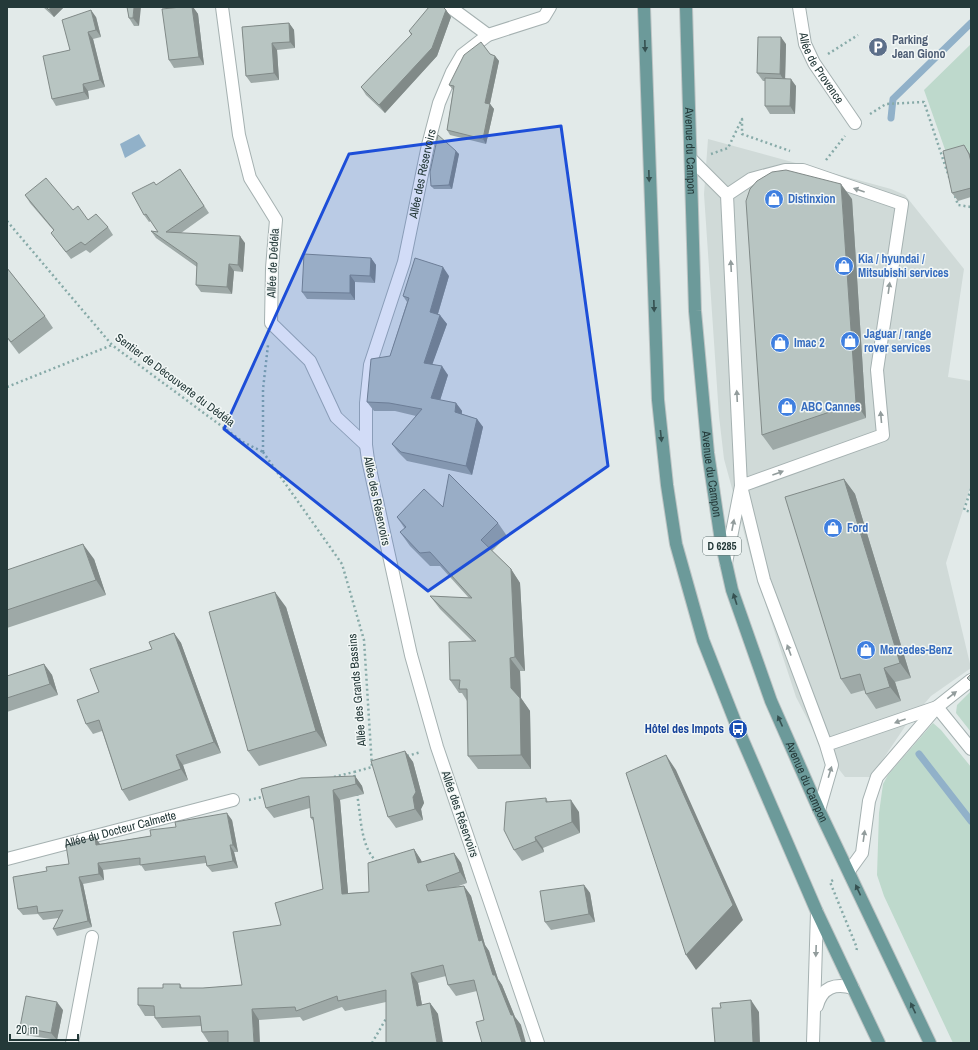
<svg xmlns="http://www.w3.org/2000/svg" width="978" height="1050" font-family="'Archivo Narrow',sans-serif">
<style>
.built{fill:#d0dad8}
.green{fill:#bed9cc}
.water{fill:#91b1c9}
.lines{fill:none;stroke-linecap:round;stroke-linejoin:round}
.stream{stroke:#91b1c9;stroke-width:7}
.lane-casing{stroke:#a5b1b1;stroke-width:14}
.street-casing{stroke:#a5b1b1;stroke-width:14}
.primary-casing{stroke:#bdc4c4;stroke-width:14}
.path{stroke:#87aaa8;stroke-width:2.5;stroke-dasharray:2 3;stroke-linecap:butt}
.lane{stroke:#fff;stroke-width:12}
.street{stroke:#fff;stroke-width:12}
.primary{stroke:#6c9a9a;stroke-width:12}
.wall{fill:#9ea9a7}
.shaded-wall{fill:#818a88}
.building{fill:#b8c5c2;stroke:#818a88}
.oneway{fill:#365151}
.oneway2{fill:#929c9c}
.marked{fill:#1d4ed8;fill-opacity:0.2;stroke:#1d4ed8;stroke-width:3;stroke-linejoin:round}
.labels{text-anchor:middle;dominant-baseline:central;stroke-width:3;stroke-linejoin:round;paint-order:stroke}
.shield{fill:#f2f7f6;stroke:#627272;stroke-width:1}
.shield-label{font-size:11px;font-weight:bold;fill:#243939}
.service-label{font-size:12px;font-weight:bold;fill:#4e5e75;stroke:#f2f7f6;text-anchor:start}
.street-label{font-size:12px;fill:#243939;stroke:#f2f7f6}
.shop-label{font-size:12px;font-weight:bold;fill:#366cbe;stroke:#f2f7f6;text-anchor:start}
.transit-label{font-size:12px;font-weight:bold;fill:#164399;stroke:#f2f7f6;text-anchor:end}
</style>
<rect width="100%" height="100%" fill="#e2eae9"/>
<path class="built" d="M708,139L891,189L905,195L964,269L948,377L971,381V485L946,563L971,668L931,696L906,725L871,777H845L823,749L796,697L754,569L724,459L719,416L704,194Z"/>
<path class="green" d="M971,44V156L969,153L948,158L924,90Z
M971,691V732L956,713L957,705Z
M933,723L941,730L971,767V1043H953L884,896L877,875L879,813L883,784L888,775Z"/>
<path class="water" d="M139,134L146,146L125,158L120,144Z"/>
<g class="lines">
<path class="stream" d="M891,118L893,99L971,23
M919,754L971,821"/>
<g class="lane-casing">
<path id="lane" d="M691,159L727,195L741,486L726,563
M727,195L751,179L785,170H803L902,204L877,370L883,435L741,486L764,580L826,745L832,765L819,810
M826,745L937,707L971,749"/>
</g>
<g class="street-casing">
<g id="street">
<path d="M222,7L239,135L250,178L276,220L272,268L271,323L310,361L336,417L366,445"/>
<path d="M450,7L488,35"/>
<path id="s1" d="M799,7L805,44L814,63L855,123"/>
<path id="s2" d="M7,859L233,800"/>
<path d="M849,871L862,853L869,801L877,777L937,707L971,680"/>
<path d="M817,1006C822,987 835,983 853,988"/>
<path d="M72,1043L92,937"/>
<path id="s3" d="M538,1043L437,747L411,655L368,460L366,445V403L370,365L404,262L428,145L439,103L452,72L462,55L488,35L544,17L550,7"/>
<path d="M813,1043L817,912"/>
</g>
</g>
<g class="primary-casing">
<g id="primary">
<path d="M644,7L658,400L667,485L676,544L703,640L738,729L817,912L879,1043"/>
<path id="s4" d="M686,7L695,311L708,453L721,541L732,590L771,701L819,810L930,1043"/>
</g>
</g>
<path class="path" d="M828,54L858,35
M870,114L886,104L924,102L950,180
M711,154L728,148L742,119V134L790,151
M826,160L845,136
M955,196L958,205L971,207
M7,221L112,345L243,442L263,452
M7,387L112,345
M263,452L342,564L364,640L372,767L354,772L355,779
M263,452V389L268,345
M971,489L964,510L971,512
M407,756L421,752
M334,777L354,772
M357,794C361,815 360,847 377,862
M249,800L266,796
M833,880L830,882L857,948L856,952
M372,1043L387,1017"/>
<use href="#lane" class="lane"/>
<use href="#street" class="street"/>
<use href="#primary" class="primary"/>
</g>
<path class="wall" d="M43,7H64L54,17Z
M127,7L139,26H134L129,18Z
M181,7H193L198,14L204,65L174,68L169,60Z
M446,10L451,17L437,56L385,113L366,95L361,87L411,35L409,31Z
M96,17L101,37L93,39L105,87L88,91L89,99L56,106L52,99L70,50Z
M289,23L294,30L295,48L277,50L279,80L251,83L246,76L242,27Z
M786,44L785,78L796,86L795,114H770L765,106V81H763L757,73Z
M490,54L495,56L499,61L490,104L494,109L486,144L450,135L447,130L453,90L449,85Z
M456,151L459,154L452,189H434L431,186Z
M969,153L971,156V197L958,201L952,193Z
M180,169L209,213L181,233L245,243L243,272L234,271L232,294L201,292L196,285L197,267L156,238L151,231L158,232L151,221L149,222L144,215L157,185Z
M25,195L73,210L88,220L108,227L113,235L90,253L86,250L71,259L51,233L54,231L30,203Z
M852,199L866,418L773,450L762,435Z
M371,258L376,265L375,283L355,282V300L307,299L302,292Z
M7,268L45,316L53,328L19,354L7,338Z
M449,276L438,314L447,324L432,364L448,375L440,400L456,403L462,411V414L477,419L483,427L472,475L407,461L398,452L392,444L416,416L395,411H374L367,402L390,356L407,302L403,296Z
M844,479L855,494L911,678L895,682L901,701L876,709L866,694L865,690L851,694L841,679Z
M443,507L498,523L507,536L492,551L511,569L520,583L525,671H520L521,698L530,711L531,769H478L468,756L467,701L462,693H459L450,680L472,641L440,609L430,596L469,598L440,566H430L410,546L400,532L405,529L397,517Z
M94,559L106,595L7,628V570Z
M286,607L327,746L259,766L248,751Z
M174,633L181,643L221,753L183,765L188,780L129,801L122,790L102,731L93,734L86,724L99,692L152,649Z
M44,664L52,675L58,695L7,712V676Z
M405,751L413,762L424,803L421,809L423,820L396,828L388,817Z
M355,776L362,786L364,794L340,800L348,893L369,892L414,849L422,862L454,853L461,863L467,883L456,887L464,886L471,896L485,945L489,951L498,979L502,985L515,1017L521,1025L484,1020L477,991L456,996L448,985L446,976L418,983L422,1005L430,1003L438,1014L386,1002L345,1011L342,1007L303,1021L300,1017L259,1020L228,1042L209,1043L202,1032L201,1026L162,1028L155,1018V1016H145L138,1005L180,984L182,988H203L242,985L281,925L323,889L314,822L311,818L310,808L274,818L266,808Z
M546,798L548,802L579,812L580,833L543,848L544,852L522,861L514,850Z
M232,820L238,852H234L238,868L212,872L207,866L206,863L145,871L141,865L103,870L104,880L83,884L92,927L57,936L53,929L59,918L43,920L38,914L23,915L18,909L47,871L69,864L95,837L99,844L151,836Z
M584,885L590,893L595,922L551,930L545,922Z
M63,1010L57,1040L25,1035L20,1027Z"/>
<path class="shaded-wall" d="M51,7H64L54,17L49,10Z
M134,7H141L139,26L133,18Z
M192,7H193L198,14L204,65L199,57Z
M91,10L96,17L101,37L96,30Z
M446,10L451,17L437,56L385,113L379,105Z
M289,23L294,30L295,48L290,42Z
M88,32L93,39L105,87L100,80Z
M781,37L786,44L785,82L780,74Z
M272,43L277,50L279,80L274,73Z
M495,56L499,61L489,108L485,103Z
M791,79L796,86L795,114L790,106Z
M83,84L88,91L89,99L84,92Z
M490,104L494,109L486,144L483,139Z
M964,145L971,156V162Z
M456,151L459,154L452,189L449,185Z
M841,184L852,199L866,418L856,403Z
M240,236L245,243L243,272L238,265Z
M371,258L376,265L375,283L370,276Z
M229,264L234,271L232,294L227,287Z
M443,267L449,276L436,320L430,312Z
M350,275L355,282V300L350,293Z
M440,315L447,324L430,371L424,363Z
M442,366L448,375L438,407L431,398Z
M456,403L462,411L461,421L455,412Z
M477,419L483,427L472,475L466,466Z
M844,479L855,494L911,678L900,663Z
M83,544L94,559L106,595L96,580Z
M511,569L520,583L525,671L515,657Z
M275,592L286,607L327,746L316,731Z
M174,633L181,643L221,753L214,742Z
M510,658L520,671L521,698L530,711L531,769L521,755L511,688Z
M44,664L52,675L58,695L50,684Z
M884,668L895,682L901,701L890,687Z
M405,751L413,762L424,803L421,809L423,820L415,809Z
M176,755L183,765L188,780L181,769Z
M666,755L676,770L743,920L696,970L686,955Z
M355,776L362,786L364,794L356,784Z
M333,790L340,800L349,904L342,894Z
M571,800L579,812L580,833L572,822Z
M227,813L232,820L238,852L233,845Z
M95,837L100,844L96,845Z
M535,837L543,848L544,852L536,841Z
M230,845L234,852L238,868L233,861Z
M414,849L421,860L426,873L418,863Z
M454,853L461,863L467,883L460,872Z
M98,863L103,870L104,880L99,874Z
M79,877L83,884L92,927L88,921Z
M584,885L590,893L595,922L589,914Z
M464,886L471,896L485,945L489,951L498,979L502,985L515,1017L521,1025L526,1043H522L511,1015L493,975L479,941Z
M411,973L418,983L424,1016L417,1006Z
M751,1000L759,1012L760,1043H753Z
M57,1002L63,1010L57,1040L51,1033Z
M430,1003L438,1014L443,1043H437Z
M252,1009L259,1020L260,1043H254Z"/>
<path class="building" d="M46,7H51L49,10Z
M127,7H134L133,18H129Z
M181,7H192L199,57L169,60L162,9Z
M429,7H443L446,10L432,48L379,105L361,87L412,34L409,31Z
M91,10L96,30L88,32L100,80L83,84L84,92L52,99L43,56L70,50L62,20Z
M289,23L290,42L272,43L274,73L246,76L242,27Z
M758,37H781L780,74L757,73Z
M481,42L490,54L495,56L485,103L490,104L483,139L447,130L454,86L449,85L464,55Z
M765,78L791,79L790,106H765Z
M438,135L456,151L449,185L431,186L430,172Z
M964,145L969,154L971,162V188L952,193L943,151Z
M180,169L204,206L166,232L240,236L238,265L229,264L227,287L196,285L197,263L151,231L158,232L146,214L144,215L132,193L154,182L156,185Z
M786,170L841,184L856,403L762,435L746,201L750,189L757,181L772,172Z
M46,178L73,210L78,206L88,220L96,214L108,227L85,245L81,242L66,252L51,233L54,230L25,195Z
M304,254L371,258L370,276L350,275V293L302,292Z
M415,258L443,267L430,312L440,315L424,363L442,366L431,398L456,403L455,412L477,419L466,466L401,452L392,444L422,409L389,403L367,402L371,359L390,356L409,298L403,296Z
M7,268L45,316L11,342L7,337Z
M449,474L498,523L481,540L511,569L515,657L510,658L511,688L520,698L521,755L468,756L467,689H459L460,680H450L449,642L476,641L430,596L472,598L430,552L420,553L400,532L406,527L397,517L424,489L443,507Z
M844,479L900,663L884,668L890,687L866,694L860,674L841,679L785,497Z
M83,544L96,580L7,610V570Z
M275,592L316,731L248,751L209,612Z
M174,633L214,742L176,755L181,769L122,790L99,720L86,724L77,700L99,692L90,669L152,649L149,642Z
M44,664L50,684L7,698V676Z
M971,674V682L967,678Z
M405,751L416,792L413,797L415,809L388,817L371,761Z
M666,755L733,905L686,955L626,773Z
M355,776L356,784L333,790L342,894L369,892L368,863L414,849L418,863L454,853L460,872L426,885L428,891L464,886L479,941L482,940L493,975H495L511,1015H513L522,1043H482L476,1022L484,1020L474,980L448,985L443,965L411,973L417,1006L430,1003L437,1043H386V990L338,1001L337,996L296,1011L295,1007L252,1009L254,1043H228V1031L202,1032L200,1016L155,1018L154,1006L138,1005V988H163V984H180V988H203L242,985L233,932L281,925L275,903L323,889L313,817L311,818L309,796L266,808L261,789L301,778Z
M546,798V802L571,800L572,822L535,837L536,841L514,850L504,830L506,802Z
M227,813L233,845H230L233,861L207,866L205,856L140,865V858L98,863L99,874L79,877L88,921L53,929L63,910L38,913L37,906L18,909L13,877L47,871L46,867L69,864L66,845L95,837L96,845L151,836L150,830L176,827L175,822Z
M584,885L589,914L545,922L540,891Z
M26,996L57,1002L51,1033L20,1027Z
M751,1000L753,1043H715L712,1008H721L720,1003Z"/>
<defs><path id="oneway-solid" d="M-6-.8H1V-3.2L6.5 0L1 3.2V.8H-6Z"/></defs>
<g class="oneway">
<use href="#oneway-solid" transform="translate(645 46) rotate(88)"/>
<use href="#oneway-solid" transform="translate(649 176) rotate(88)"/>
<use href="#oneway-solid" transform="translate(654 306) rotate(88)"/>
<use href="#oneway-solid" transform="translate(661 436) rotate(84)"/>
<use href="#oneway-solid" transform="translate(735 599) rotate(-108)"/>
<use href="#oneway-solid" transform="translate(780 721) rotate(-114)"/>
<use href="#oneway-solid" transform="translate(858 890) rotate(-115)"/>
<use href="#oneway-solid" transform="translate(913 1008) rotate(-115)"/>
</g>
<g class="oneway2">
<use href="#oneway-solid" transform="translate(859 190) rotate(-161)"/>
<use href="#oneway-solid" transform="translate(731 266) rotate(-93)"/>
<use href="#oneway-solid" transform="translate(889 288) rotate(-82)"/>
<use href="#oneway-solid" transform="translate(737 396) rotate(-93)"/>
<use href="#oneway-solid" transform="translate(881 417) rotate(-95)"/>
<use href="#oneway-solid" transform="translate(778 473) rotate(-20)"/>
<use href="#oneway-solid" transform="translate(733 525) rotate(-79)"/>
<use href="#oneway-solid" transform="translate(789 650) rotate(-110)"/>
<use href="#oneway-solid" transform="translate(952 695) rotate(-38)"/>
<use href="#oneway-solid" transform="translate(900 721) rotate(160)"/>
<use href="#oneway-solid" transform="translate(830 772) rotate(-73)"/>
<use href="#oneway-solid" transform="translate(864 836) rotate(-82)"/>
<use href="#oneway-solid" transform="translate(816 951) rotate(92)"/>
</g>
<path class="marked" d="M561,126L608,466L428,591L224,429L349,154Z"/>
<defs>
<g id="parking-disc" transform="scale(1)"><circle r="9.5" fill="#5c6f8a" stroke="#f2f7f6"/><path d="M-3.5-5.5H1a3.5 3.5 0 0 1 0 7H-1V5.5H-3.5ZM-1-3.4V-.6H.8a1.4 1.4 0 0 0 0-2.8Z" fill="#fff"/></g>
<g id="shop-disc" transform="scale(1)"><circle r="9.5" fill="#3f7fe0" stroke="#f2f7f6"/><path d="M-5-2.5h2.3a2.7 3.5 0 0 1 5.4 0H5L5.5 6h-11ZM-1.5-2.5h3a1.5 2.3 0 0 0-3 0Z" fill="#fff"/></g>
<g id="bus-disc" transform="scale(1)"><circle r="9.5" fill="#1a4fb4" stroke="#f2f7f6"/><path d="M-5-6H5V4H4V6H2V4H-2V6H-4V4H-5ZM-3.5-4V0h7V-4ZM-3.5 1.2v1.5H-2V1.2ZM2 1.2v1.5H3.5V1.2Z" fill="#fff"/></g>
</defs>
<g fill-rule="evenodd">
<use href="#parking-disc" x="878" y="47"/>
<use href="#shop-disc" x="774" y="199"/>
<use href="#shop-disc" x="844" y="266"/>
<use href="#shop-disc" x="850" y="341"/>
<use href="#shop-disc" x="780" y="343"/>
<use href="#shop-disc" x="787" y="407"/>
<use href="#shop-disc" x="833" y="528"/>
<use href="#shop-disc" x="866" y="650"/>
<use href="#bus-disc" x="738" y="729"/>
</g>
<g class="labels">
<rect class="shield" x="703" y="537" width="38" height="18" rx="3"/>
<g class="shield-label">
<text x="722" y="546">D 6285</text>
</g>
<g class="service-label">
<text x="892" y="40">Parking<tspan x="892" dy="14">Jean Giono</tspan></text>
</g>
<g class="street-label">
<text stroke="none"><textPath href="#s1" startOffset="66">Allée de Provence</textPath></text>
<text stroke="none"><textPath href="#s4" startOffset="144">Avenue du Campon</textPath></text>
<text stroke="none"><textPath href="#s3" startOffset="902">Allée des Réservoirs</textPath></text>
<text transform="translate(273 263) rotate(-87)">Allée de Dédéla</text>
<text transform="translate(175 380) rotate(37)">Sentier de Découverte du Dédéla</text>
<text stroke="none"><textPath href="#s4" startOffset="468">Avenue du Campon</textPath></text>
<text transform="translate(377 501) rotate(78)">Allée des Réservoirs</text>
<text transform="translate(357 690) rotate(-95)">Allée des Grands Bassins</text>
<text stroke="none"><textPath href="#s4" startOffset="792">Avenue du Campon</textPath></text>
<text transform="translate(460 814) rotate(71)">Allée des Réservoirs</text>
<text stroke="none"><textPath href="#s2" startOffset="117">Allée du Docteur Calmette</textPath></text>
</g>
<g class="shop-label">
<text x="788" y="199">Distinxion</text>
<text x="858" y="259">Kia / hyundai /<tspan x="858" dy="14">Mitsubishi services</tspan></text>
<text x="864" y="334">Jaguar / range<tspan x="864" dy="14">rover services</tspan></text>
<text x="794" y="343">Imac 2</text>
<text x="801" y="407">ABC Cannes</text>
<text x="847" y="528">Ford</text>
<text x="880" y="650">Mercedes-Benz</text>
</g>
<g class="transit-label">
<text x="724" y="729">Hôtel des Impots</text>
</g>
</g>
<rect width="978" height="1050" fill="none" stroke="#243939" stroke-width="16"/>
<path d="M10 1034v6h68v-6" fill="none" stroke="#243939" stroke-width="2"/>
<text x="16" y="1034" font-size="12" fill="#243939" stroke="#f2f7f6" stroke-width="3" paint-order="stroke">20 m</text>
</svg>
